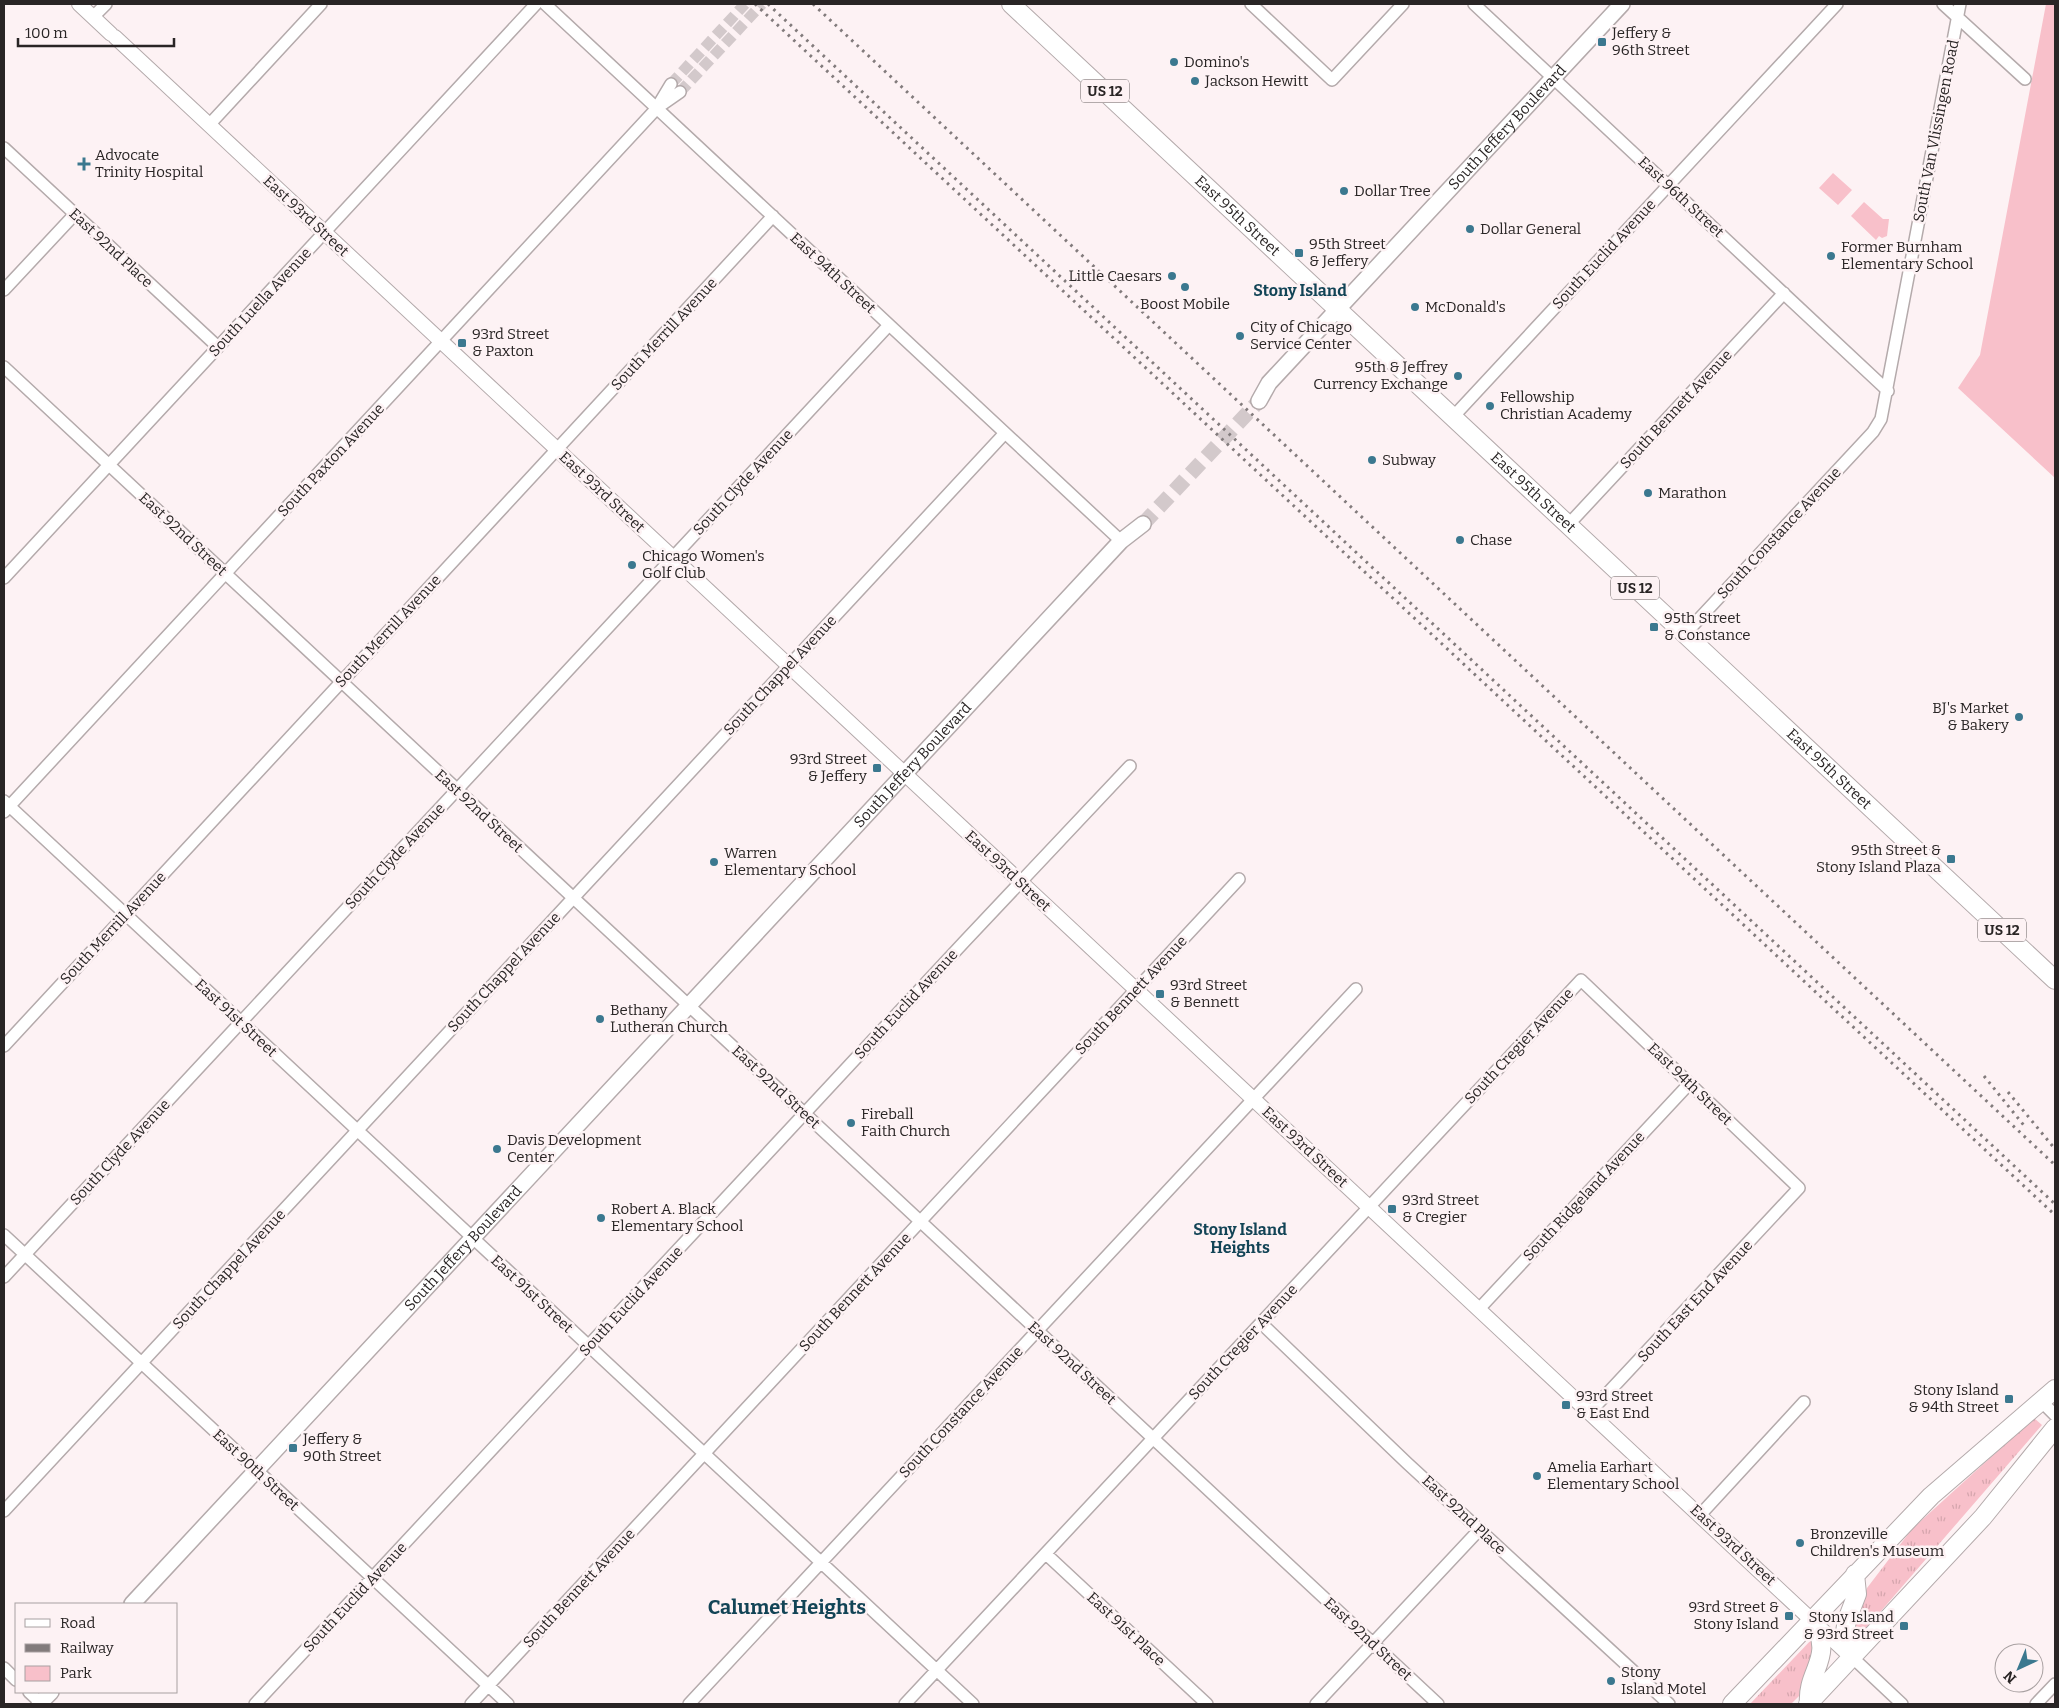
<svg xmlns="http://www.w3.org/2000/svg" width="2059" height="1708" font-family="Bitter,serif">
<style>
.grass{fill:url(#grass-tufts)}
.park{fill:#f8c0ca}
.lines{fill:none;stroke-linecap:round;stroke-linejoin:round}
.minor-tunnel{stroke:#d3c9cb;stroke-width:11;stroke-dasharray:11 5.5;stroke-linecap:butt}
.secondary-tunnel{stroke:#d3c9cb;stroke-width:15;stroke-dasharray:15 8;stroke-linecap:butt}
.minor-casing{stroke:#b4aaab;stroke-width:14}
.tertiary-casing{stroke:#b4aaab;stroke-width:16}
.secondary-casing{stroke:#b4aaab;stroke-width:18}
.primary-casing{stroke:#b4aaab;stroke-width:20}
.trunk-casing{stroke:#b4aaab;stroke-width:20}
.minor{stroke:#fff;stroke-width:11}
.tertiary{stroke:#fff;stroke-width:14}
.secondary{stroke:#fff;stroke-width:15}
.primary{stroke:#fff;stroke-width:18}
.trunk{stroke:#fff;stroke-width:18}
.rail{stroke:#827b7c;stroke-width:3;stroke-dasharray:2.5 5;stroke-linecap:butt}
.poi-dot{fill:#3b788f;stroke:#fdf2f4;stroke-width:2}
.labels{text-anchor:middle;dominant-baseline:central;stroke-width:5;stroke-linejoin:round;paint-order:stroke}
.shield{fill:#fdf2f4;stroke:#696263;stroke-width:1}
.shield-label{font-size:14px;font-weight:bold;fill:#292525}
.poi-label{font-size:15px;fill:#292525;stroke:#fdf2f4;text-anchor:start}
.street-label{font-size:15px;fill:#292525;stroke:#fdf2f4}
.neighbourhood-label{font-size:16px;font-weight:bold;fill:#124456;stroke:#fdf2f4}
.district-label{font-size:20px;font-weight:bold;fill:#124456;stroke:#fdf2f4}
</style>
<defs>
<pattern id="grass-tufts" width="24" height="20" patternUnits="userSpaceOnUse" patternTransform="scale(1.25)"><rect width="24" height="20" fill="#f8c0ca"/><path d="M3 7l-1-3M5 7V3M7 7l1-3M15 17l-1-3M17 17v-4M19 17l1-3" fill="none" stroke="#d5a5ad"/></pattern>
</defs>
<rect width="100%" height="100%" fill="#fdf2f4"/>
<path class="grass" d="M2034,1418L2042,1425L1862,1633L1854,1625L1867,1588L1912,1529Z
M1812,1639L1817,1645L1800,1695L1791,1704H1750Z"/>
<path class="park" d="M2046,4H2055V478L1958,388L1980,355Z
M1833,173L1852,190L1838,205L1819,188Z
M1864,202L1883,219H1889L1887,236L1882,238L1879,236L1876,240L1851,216Z"/>
<g class="lines">
<path class="minor-tunnel" d="M671,84L745,4
M680,92L762,4"/>
<path class="secondary-tunnel" d="M1143,524L1259,401"/>
<g class="minor-casing">
<path id="minor" d="M545,4L1121,541
M1251,4L1332,80L1403,4
M1474,4L1888,391
M1943,4L2025,79
M93,17L106,4
M659,104L671,84
M209,125L321,4
M4,148L218,347
M4,290L75,214
M4,367L1438,1704
M1453,417L1837,4
M1568,525L1784,293
M4,578L536,4
M1685,634L1873,432L1881,419L1960,4
M4,801L973,1704
M4,812L657,108L680,92
M4,1046L773,216
M4,1235L508,1704
M4,1277L889,325
M1479,1309L1689,1084
M1261,1323L1407,1463L1669,1704
M2041,1401L2055,1415
M4,1511L1005,433
M1700,1515L1804,1402
M1046,1554L1207,1704
M1853,1658L1902,1704
M4,1668L16,1680
M29,1692L42,1704
M255,1704L964,942L1130,766
M471,1704L1239,879
M689,1704L1356,989
M905,1704L1581,980L1799,1188L1590,1412
M1316,1704L1480,1529
M2036,1704L2055,1684"/>
</g>
<g class="tertiary-casing">
<path id="tertiary" d="M79,4L111,34
M115,37L1848,1654"/>
</g>
<g class="secondary-casing">
<g id="secondary">
<path id="s1" d="M1259,401L1269,383L1622,4"/>
<path id="s2" d="M132,1604L1121,541L1143,524"/>
<path d="M39,1704L51,1692"/>
</g>
</g>
<g class="primary-casing">
<g id="primary">
<path id="s3" d="M1011,4L2055,980"/>
</g>
</g>
<g class="trunk-casing">
<path id="trunk" d="M1853,1658L1845,1643V1632L1847,1620L1857,1594L1855,1574
M1732,1704L1931,1496L2055,1389
M1808,1704L1983,1517L2055,1428
M1809,1704C1806,1669 1836,1659 1812,1619"/>
</g>
<use href="#minor" class="minor"/>
<use href="#tertiary" class="tertiary"/>
<use href="#secondary" class="secondary"/>
<use href="#primary" class="primary"/>
<use href="#trunk" class="trunk"/>
<path class="rail" d="M755,4L2055,1215
M768,4L2055,1204
M813,4L2055,1165
M1984,1076L2026,1128
M2008,1092L2055,1149"/>
</g>
<g class="poi-dot">
<rect x="1597" y="37" width="10" height="10" rx="2.5"/>
<circle cx="1174" cy="62" r="5"/>
<circle cx="1195" cy="81" r="5"/>
<path d="M81.5 156.5h5v5h5v5h-5v5h-5v-5h-5v-5h5z"/>
<circle cx="1344" cy="191" r="5"/>
<circle cx="1470" cy="229" r="5"/>
<rect x="1294" y="248" width="10" height="10" rx="2.5"/>
<circle cx="1831" cy="256" r="5"/>
<circle cx="1172" cy="276" r="5"/>
<circle cx="1185" cy="287" r="5"/>
<circle cx="1415" cy="307" r="5"/>
<circle cx="1240" cy="336" r="5"/>
<rect x="457" y="338" width="10" height="10" rx="2.5"/>
<circle cx="1458" cy="376" r="5"/>
<circle cx="1490" cy="406" r="5"/>
<circle cx="1372" cy="460" r="5"/>
<circle cx="1648" cy="493" r="5"/>
<circle cx="1460" cy="540" r="5"/>
<circle cx="632" cy="565" r="5"/>
<rect x="1649" y="622" width="10" height="10" rx="2.5"/>
<circle cx="2019" cy="717" r="5"/>
<rect x="872" y="763" width="10" height="10" rx="2.5"/>
<rect x="1946" y="854" width="10" height="10" rx="2.5"/>
<circle cx="714" cy="862" r="5"/>
<rect x="1155" y="989" width="10" height="10" rx="2.5"/>
<circle cx="600" cy="1019" r="5"/>
<circle cx="851" cy="1123" r="5"/>
<circle cx="497" cy="1149" r="5"/>
<rect x="1387" y="1204" width="10" height="10" rx="2.5"/>
<circle cx="601" cy="1218" r="5"/>
<rect x="2004" y="1394" width="10" height="10" rx="2.5"/>
<rect x="1561" y="1400" width="10" height="10" rx="2.5"/>
<rect x="288" y="1443" width="10" height="10" rx="2.5"/>
<circle cx="1537" cy="1476" r="5"/>
<circle cx="1800" cy="1543" r="5"/>
<rect x="1784" y="1611" width="10" height="10" rx="2.5"/>
<rect x="1899" y="1621" width="10" height="10" rx="2.5"/>
<circle cx="1611" cy="1681" r="5"/>
</g>
<g class="labels">
<g class="shield">
<rect x="1081" y="79.5" width="48" height="23" rx="4"/>
<rect x="1611" y="576.5" width="48" height="23" rx="4"/>
<rect x="1978" y="918.5" width="48" height="23" rx="4"/>
</g>
<g class="shield-label">
<text x="1105" y="91">US 12</text>
<text x="1635" y="588">US 12</text>
<text x="2002" y="930">US 12</text>
</g>
<g class="poi-label">
<text x="1612" y="33">Jeffery &amp;<tspan x="1612" dy="17">96th Street</tspan></text>
<text x="1184" y="62">Domino's</text>
<text x="1205" y="81">Jackson Hewitt</text>
<text x="95" y="155">Advocate<tspan x="95" dy="17">Trinity Hospital</tspan></text>
<text x="1354" y="191">Dollar Tree</text>
<text x="1480" y="229">Dollar General</text>
<text x="1309" y="244">95th Street<tspan x="1309" dy="17">&amp; Jeffery</tspan></text>
<text x="1841" y="247">Former Burnham<tspan x="1841" dy="17">Elementary School</tspan></text>
<text x="1162" y="276" text-anchor="end">Little Caesars</text>
<text x="1185" y="304" text-anchor="middle">Boost Mobile</text>
<text x="1425" y="307">McDonald's</text>
<text x="1250" y="327">City of Chicago<tspan x="1250" dy="17">Service Center</tspan></text>
<text x="472" y="334">93rd Street<tspan x="472" dy="17">&amp; Paxton</tspan></text>
<text x="1448" y="367" text-anchor="end">95th &amp; Jeffrey<tspan x="1448" dy="17">Currency Exchange</tspan></text>
<text x="1500" y="397">Fellowship<tspan x="1500" dy="17">Christian Academy</tspan></text>
<text x="1382" y="460">Subway</text>
<text x="1658" y="493">Marathon</text>
<text x="1470" y="540">Chase</text>
<text x="642" y="556">Chicago Women's<tspan x="642" dy="17">Golf Club</tspan></text>
<text x="1664" y="618">95th Street<tspan x="1664" dy="17">&amp; Constance</tspan></text>
<text x="2009" y="708" text-anchor="end">BJ's Market<tspan x="2009" dy="17">&amp; Bakery</tspan></text>
<text x="867" y="759" text-anchor="end">93rd Street<tspan x="867" dy="17">&amp; Jeffery</tspan></text>
<text x="1941" y="850" text-anchor="end">95th Street &amp;<tspan x="1941" dy="17">Stony Island Plaza</tspan></text>
<text x="724" y="853">Warren<tspan x="724" dy="17">Elementary School</tspan></text>
<text x="1170" y="985">93rd Street<tspan x="1170" dy="17">&amp; Bennett</tspan></text>
<text x="610" y="1010">Bethany<tspan x="610" dy="17">Lutheran Church</tspan></text>
<text x="861" y="1114">Fireball<tspan x="861" dy="17">Faith Church</tspan></text>
<text x="507" y="1140">Davis Development<tspan x="507" dy="17">Center</tspan></text>
<text x="1402" y="1200">93rd Street<tspan x="1402" dy="17">&amp; Cregier</tspan></text>
<text x="611" y="1209">Robert A. Black<tspan x="611" dy="17">Elementary School</tspan></text>
<text x="1999" y="1390" text-anchor="end">Stony Island<tspan x="1999" dy="17">&amp; 94th Street</tspan></text>
<text x="1576" y="1396">93rd Street<tspan x="1576" dy="17">&amp; East End</tspan></text>
<text x="303" y="1439">Jeffery &amp;<tspan x="303" dy="17">90th Street</tspan></text>
<text x="1547" y="1467">Amelia Earhart<tspan x="1547" dy="17">Elementary School</tspan></text>
<text x="1810" y="1534">Bronzeville<tspan x="1810" dy="17">Children's Museum</tspan></text>
<text x="1779" y="1607" text-anchor="end">93rd Street &amp;<tspan x="1779" dy="17">Stony Island</tspan></text>
<text x="1894" y="1617" text-anchor="end">Stony Island<tspan x="1894" dy="17">&amp; 93rd Street</tspan></text>
<text x="1621" y="1672">Stony<tspan x="1621" dy="17">Island Motel</tspan></text>
</g>
<g class="street-label">
<text stroke="none"><textPath href="#s1" startOffset="370">South Jeffery Boulevard</textPath></text>
<text transform="translate(1936 131) rotate(-79)">South Van Vlissingen Road</text>
<text transform="translate(1681 197) rotate(43)">East 96th Street</text>
<text stroke="none"><textPath href="#s3" startOffset="310">East 95th Street</textPath></text>
<text transform="translate(306 216) rotate(43)">East 93rd Street</text>
<text transform="translate(111 248) rotate(43)">East 92nd Place</text>
<text transform="translate(1604 254) rotate(-47)">South Euclid Avenue</text>
<text transform="translate(833 273) rotate(43)">East 94th Street</text>
<text transform="translate(260 302) rotate(-47)">South Luella Avenue</text>
<text transform="translate(664 334) rotate(-47)">South Merrill Avenue</text>
<text transform="translate(1676 409) rotate(-47)">South Bennett Avenue</text>
<text transform="translate(331 460) rotate(-47)">South Paxton Avenue</text>
<text transform="translate(743 482) rotate(-47)">South Clyde Avenue</text>
<text transform="translate(602 492) rotate(43)">East 93rd Street</text>
<text stroke="none"><textPath href="#s3" startOffset="715">East 95th Street</textPath></text>
<text transform="translate(1779 533) rotate(-47)">South Constance Avenue</text>
<text transform="translate(183 534) rotate(43)">East 92nd Street</text>
<text transform="translate(388 631) rotate(-47)">South Merrill Avenue</text>
<text transform="translate(780 675) rotate(-47)">South Chappel Avenue</text>
<text stroke="none"><textPath href="#s2" startOffset="1146">South Jeffery Boulevard</textPath></text>
<text stroke="none"><textPath href="#s3" startOffset="1120">East 95th Street</textPath></text>
<text transform="translate(479 811) rotate(43)">East 92nd Street</text>
<text transform="translate(395 856) rotate(-47)">South Clyde Avenue</text>
<text transform="translate(1008 871) rotate(43)">East 93rd Street</text>
<text transform="translate(113 928) rotate(-47)">South Merrill Avenue</text>
<text transform="translate(504 972) rotate(-47)">South Chappel Avenue</text>
<text transform="translate(1131 995) rotate(-47)">South Bennett Avenue</text>
<text transform="translate(906 1004) rotate(-47)">South Euclid Avenue</text>
<text transform="translate(236 1018) rotate(43)">East 91st Street</text>
<text transform="translate(1519 1046) rotate(-47)">South Cregier Avenue</text>
<text transform="translate(1690 1084) rotate(44)">East 94th Street</text>
<text transform="translate(776 1087) rotate(43)">East 92nd Street</text>
<text transform="translate(1305 1147) rotate(43)">East 93rd Street</text>
<text transform="translate(120 1152) rotate(-47)">South Clyde Avenue</text>
<text transform="translate(1584 1196) rotate(-47)">South Ridgeland Avenue</text>
<text stroke="none"><textPath href="#s2" startOffset="486">South Jeffery Boulevard</textPath></text>
<text transform="translate(229 1269) rotate(-47)">South Chappel Avenue</text>
<text transform="translate(855 1292) rotate(-47)">South Bennett Avenue</text>
<text transform="translate(532 1294) rotate(43)">East 91st Street</text>
<text transform="translate(631 1301) rotate(-47)">South Euclid Avenue</text>
<text transform="translate(1695 1301) rotate(-47)">South East End Avenue</text>
<text transform="translate(1243 1342) rotate(-47)">South Cregier Avenue</text>
<text transform="translate(1072 1363) rotate(43)">East 92nd Street</text>
<text transform="translate(961 1412) rotate(-47)">South Constance Avenue</text>
<text transform="translate(256 1470) rotate(43)">East 90th Street</text>
<text transform="translate(1464 1515) rotate(43)">East 92nd Place</text>
<text transform="translate(1733 1545) rotate(43)">East 93rd Street</text>
<text transform="translate(579 1588) rotate(-47)">South Bennett Avenue</text>
<text transform="translate(355 1597) rotate(-47)">South Euclid Avenue</text>
<text transform="translate(1126 1629) rotate(43)">East 91st Place</text>
<text transform="translate(1368 1639) rotate(43)">East 92nd Street</text>
</g>
<g class="neighbourhood-label">
<text x="1300" y="290">Stony Island</text>
<text x="1240" y="1229">Stony Island<tspan x="1240" dy="18">Heights</tspan></text>
</g>
<g class="district-label">
<text x="787" y="1607">Calumet Heights</text>
</g>
</g>
<rect width="2059" height="1708" fill="none" stroke="#292525" stroke-width="10"/>
<rect x="15" y="1603" width="162" height="90" fill="#fdf2f4" stroke="#a8a0a1"/>
<rect x="25" y="1619" width="25" height="8" fill="#ffffff" stroke="#a8a0a1"/>
<text x="60" y="1628" font-size="15" fill="#292525">Road</text>
<rect x="25" y="1644" width="25" height="8" fill="#827b7c" stroke="#a8a0a1"/>
<text x="60" y="1653" font-size="15" fill="#292525">Railway</text>
<rect x="25" y="1666" width="25" height="15" fill="#f8c0ca" stroke="#a8a0a1"/>
<text x="60" y="1678" font-size="15" fill="#292525">Park</text>
<g transform="translate(2019 1668) rotate(224)"><circle r="24" fill="#fdf2f4" stroke="#a8a0a1"/>
<path d="M0-4L9 19L0 12L-9 19Z" fill="#3b788f"/>
<text y="-8" font-size="14" font-weight="bold" text-anchor="middle" fill="#292525">N</text>
</g>
<path d="M18 38v8h156v-8" fill="none" stroke="#292525" stroke-width="2.5"/>
<text x="25" y="38" font-size="15" fill="#292525" stroke="#fdf2f4" stroke-width="4" paint-order="stroke">100 m</text>
</svg>
